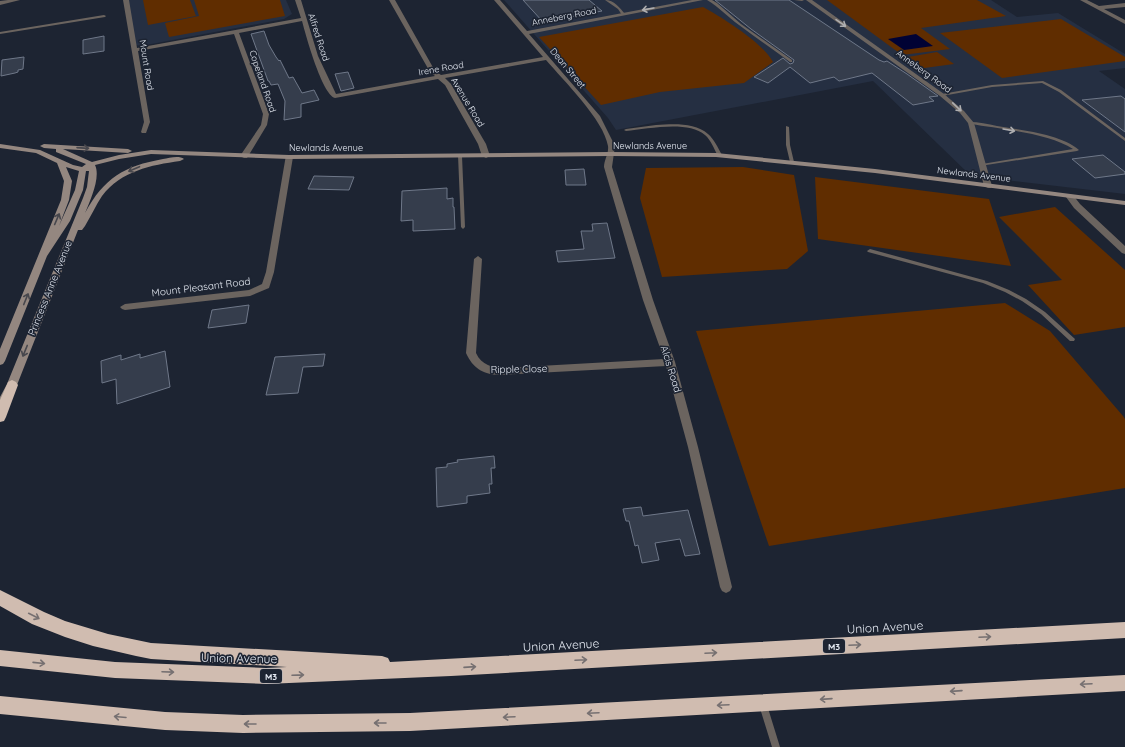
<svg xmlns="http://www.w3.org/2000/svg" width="1125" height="747" font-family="Quicksand,sans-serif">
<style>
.built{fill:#252f42}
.green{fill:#602d00}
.water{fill:#000234}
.building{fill:#353d4c;stroke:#6f7889}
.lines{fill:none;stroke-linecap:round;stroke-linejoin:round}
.lane{fill:#6b645f;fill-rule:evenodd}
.street{fill:#6b645f;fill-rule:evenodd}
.secondary{fill:#948780;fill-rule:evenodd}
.highway{fill:#d0bcb0;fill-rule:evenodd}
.oneway{stroke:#aeaeb0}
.oneway2{stroke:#47474d}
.oneway3{stroke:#767071}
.labels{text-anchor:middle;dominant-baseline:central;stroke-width:3.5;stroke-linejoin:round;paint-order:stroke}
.far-street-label{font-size:9px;fill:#e5eaf3;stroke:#1d2432}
.shield{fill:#1d2432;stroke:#a9afb9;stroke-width:1}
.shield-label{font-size:9px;font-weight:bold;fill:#e5eaf3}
.street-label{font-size:10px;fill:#e5eaf3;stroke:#1d2432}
.near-street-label{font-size:12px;fill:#e5eaf3;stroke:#1d2432}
</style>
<rect width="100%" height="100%" fill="#1d2432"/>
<path class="built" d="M127,0H286L292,14L284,19L141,46L136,45Z
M504,0H991L1017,17L1058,13L1125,54V68L1099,71L1125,89V194L971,176L873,81L616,130L608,118Z"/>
<path class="green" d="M143,0H190L196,16L148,25Z
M194,0H280L285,16L169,37L165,23L199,16Z
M827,0H977L1006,16L921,28L950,49L902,55Z
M703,7C723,18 763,43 773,62L744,83L660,92L601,105L539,37Z
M1061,19L1125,57V61L1002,78L940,33Z
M937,52L954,64L917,69L902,58Z
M743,167L794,175L808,251L787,269L662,277L640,198L646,168Z
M815,177L989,199L1011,266L818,239Z
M1055,207L1125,270V327L1074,335L1028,285L1062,280L999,217Z
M1005,303L1050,331L1123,416L1125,419V488L769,546L696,331Z"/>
<path class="water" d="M916,34L933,46L904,50L888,39Z"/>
<path class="building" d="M523,0H589L602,11L543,22Z
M715,0H789L879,60L884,62L887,61L907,74L938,96L929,97L934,101L913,105L872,73L839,81L834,77L810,83L790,67L768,83L754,77L783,58L790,64L793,63L794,60L751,29Z
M264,31L269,45L276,57L279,61L280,60L289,78L293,77L302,93L314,90L319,100L301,104V117L284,120L285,101L278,84L271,85L269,81H268L251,34Z
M104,36V51L83,54V40Z
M24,57L23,69L18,70V72L15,73L1,76L2,60Z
M348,72L354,88L341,91L335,74Z
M1121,96L1125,99V132L1082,100Z
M1103,155L1125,172V174L1095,178L1072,159Z
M584,169L586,185H566L565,170Z
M314,176L354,177L349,190L308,189Z
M447,188V199L453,198V207H454L455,229L413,231V220L401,221L402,191Z
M607,223L615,258L558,262L556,251L584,249L581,231H593L592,224Z
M249,305L246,323L208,328L212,310Z
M165,351L170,387L117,404L116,379L102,383L101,361L121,355V360L140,354V358Z
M325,354L323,366L303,367L298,393L266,395L275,357Z
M494,456L495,468H491L492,484H489L490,493L467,496V503L437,507L436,468L447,467V464L458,462L457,460Z
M641,507L643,516L688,510L700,554L685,556L680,539L655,543L659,560L642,563L638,545L635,546L629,521H626L623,509Z"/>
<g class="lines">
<path class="lane" d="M605,0C614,0 620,8 625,14L624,15H622L618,9Z
M707,0H712L717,3L741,24L792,60V62H790C773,49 756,38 739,25C728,17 719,7 707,0Z
M794,0H804L802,1Z
M104,15L106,16L105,17L0,34V32Z
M1043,81L1061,90L1125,138V141L1059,92L1042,83L992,87L942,96L940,95L942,94L992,85Z
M970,122C978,122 988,124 997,126C1020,130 1061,134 1079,150L1077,151L980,166V164H982L1073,149C1049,133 1000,129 971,124H970Z
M656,125C672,124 695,122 708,134C714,139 718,148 722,155L718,156C714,149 711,140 705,135C688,120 647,129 626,131L624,130L626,129Z
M786,126L789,127L790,145L794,162L792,163L790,162L786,145Z
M458,155L462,156L465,227L463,229L461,227Z
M870,249L987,281L1009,290L1026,299L1045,312L1075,339L1074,341H1070L1041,314L1022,301L1005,292L983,283L868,252L867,251Z
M763,701L766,702L767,705L780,747H772L759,705L760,702Z"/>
<path class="street" d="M8,0H20L0,5V1Z
M123,0H129L137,48L301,18L295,0H301L318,56L336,94L435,76L430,72L389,0H395L435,71L441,75L543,57L494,0H500L527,31L692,0H703L529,34L600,116L615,146L612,167L653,300L675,362L698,447L732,587L730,591L726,593L722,591L720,587L688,447L666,366L499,375C482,374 473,368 466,353L474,259L478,256L482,259L476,353C484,371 504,368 521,367L664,359L643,300L604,167C604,160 609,153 608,146C604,120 563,80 546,60L445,78L451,84L486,144L490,156L486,158L482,156L478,144L445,85L438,79L335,98C322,94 306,36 302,21L239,33L269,114L267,125L247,158H244L240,156L261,125L263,114L234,34L138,51L150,122L146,133H142L141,132L144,122Z
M806,0H812L944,94L964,111L974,123L992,186L991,188H988L984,186L968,123L960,113L940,96Z
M1080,0H1087L1099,6L1125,3V7L1104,9L1125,20V24Z
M286,155H289L293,157L274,272L269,288L250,296L125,310L122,309L120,307L125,304L249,290L262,284L266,272Z
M1067,195H1073L1080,204L1125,246V254L1122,253L1074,208L1066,197Z"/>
<path class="secondary" d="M0,144L40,150L73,165L82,167L86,164L56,152V149L44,148L40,146L44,144L128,149L132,151L128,153L63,149L92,162L119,155L151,150L289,155L610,152L716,153L875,169L1125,201V205L875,173L716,157L610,156L289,159L151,154L119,159L95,165C101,177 90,201 85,213C104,178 124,166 163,159C169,158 179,155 184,159L180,161C151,165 121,171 102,196C96,205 91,216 85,226L82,230H78L17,385L4,409L0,410V397L7,384L83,198L87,187L89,171H86L83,190L70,221L47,256L5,361L3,364L0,365V349L61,200L64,181L57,163L36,153L0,148ZM66,167L79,171L75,190L59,226L69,200L72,181Z"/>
<path class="highway" d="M12,380L16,382L18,385L6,417L4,421L0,422V400L8,382Z
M0,590L44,612L65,621L108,634L151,643L382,656L388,658L390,662L1125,622V638L451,676L266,684L115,678L0,666V650L115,662L266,668L287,667L151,659L136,656L93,646L65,637L32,624L0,606Z
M1125,675V691L410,731L243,733L165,730L0,714V696L165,712L243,715L410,713Z"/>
</g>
<defs><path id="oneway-shaft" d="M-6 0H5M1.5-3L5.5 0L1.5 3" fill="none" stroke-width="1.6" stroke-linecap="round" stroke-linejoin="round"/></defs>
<g class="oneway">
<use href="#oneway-shaft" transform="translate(648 9) rotate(170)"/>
<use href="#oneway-shaft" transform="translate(841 23) rotate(35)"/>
<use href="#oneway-shaft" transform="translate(957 107) rotate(44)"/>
<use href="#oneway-shaft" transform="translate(1009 130) rotate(10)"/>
</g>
<g class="oneway2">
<use href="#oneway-shaft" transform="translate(83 148) rotate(4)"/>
<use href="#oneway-shaft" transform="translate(134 169) rotate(157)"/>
<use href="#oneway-shaft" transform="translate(57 219) rotate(-67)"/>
<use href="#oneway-shaft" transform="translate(26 299) rotate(-68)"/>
<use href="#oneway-shaft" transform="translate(25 351) rotate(112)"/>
</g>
<g class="oneway3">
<use href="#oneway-shaft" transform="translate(34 616) rotate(27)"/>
<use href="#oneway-shaft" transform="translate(985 637) rotate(-3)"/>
<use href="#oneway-shaft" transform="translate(855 645) rotate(-3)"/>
<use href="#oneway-shaft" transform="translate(711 653) rotate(-3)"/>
<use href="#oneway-shaft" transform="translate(581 660) rotate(-3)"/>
<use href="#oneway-shaft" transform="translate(39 663) rotate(6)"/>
<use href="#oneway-shaft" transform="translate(470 667) rotate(-4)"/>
<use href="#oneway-shaft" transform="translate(168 672) rotate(2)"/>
<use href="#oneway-shaft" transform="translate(298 675) rotate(-2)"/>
<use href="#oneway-shaft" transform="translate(1086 684) rotate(177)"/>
<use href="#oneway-shaft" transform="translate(956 691) rotate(176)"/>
<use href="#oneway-shaft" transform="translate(826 699) rotate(176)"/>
<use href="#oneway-shaft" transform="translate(723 705) rotate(177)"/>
<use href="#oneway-shaft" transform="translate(593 713) rotate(177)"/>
<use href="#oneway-shaft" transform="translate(120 717) rotate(-175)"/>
<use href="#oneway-shaft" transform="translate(509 717) rotate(177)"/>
<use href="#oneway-shaft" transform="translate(380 723) rotate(180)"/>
<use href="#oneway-shaft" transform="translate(250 724) rotate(180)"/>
</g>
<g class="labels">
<g class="far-street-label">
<text transform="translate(564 16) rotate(-11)">Anneberg Road</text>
<text transform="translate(319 37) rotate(72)">Alfred Road</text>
<text transform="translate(147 65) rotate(81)">Mount Road</text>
<text transform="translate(441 68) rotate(-10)">Irene Road</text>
<text transform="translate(568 68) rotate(50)">Dean Street</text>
<text transform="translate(924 71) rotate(36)">Anneberg Road</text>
<text transform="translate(263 81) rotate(71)">Copeland Road</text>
<text transform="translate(468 102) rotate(59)">Avenue Road</text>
<text x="650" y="145">Newlands Avenue</text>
<text x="326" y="147">Newlands Avenue</text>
<text transform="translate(974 174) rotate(7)">Newlands Avenue</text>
</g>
<g class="shield">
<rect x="823" y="639" width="22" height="14" rx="3"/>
<rect x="260" y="669" width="22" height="14" rx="3"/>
</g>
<g class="shield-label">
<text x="834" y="646">M3</text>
<text x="271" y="676">M3</text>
</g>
<g class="street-label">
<text transform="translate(201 287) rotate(-7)">Mount Pleasant Road</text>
<text transform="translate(50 288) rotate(-68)">Princess Anne Avenue</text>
<text transform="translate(519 369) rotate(-1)">Ripple Close</text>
<text transform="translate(671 369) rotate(73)">Alcis Road</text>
</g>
<g class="near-street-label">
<text transform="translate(885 627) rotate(-3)">Union Avenue</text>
<text transform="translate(561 645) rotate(-3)">Union Avenue</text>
<text transform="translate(239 658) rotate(1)">Union Avenue</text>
</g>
</g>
</svg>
